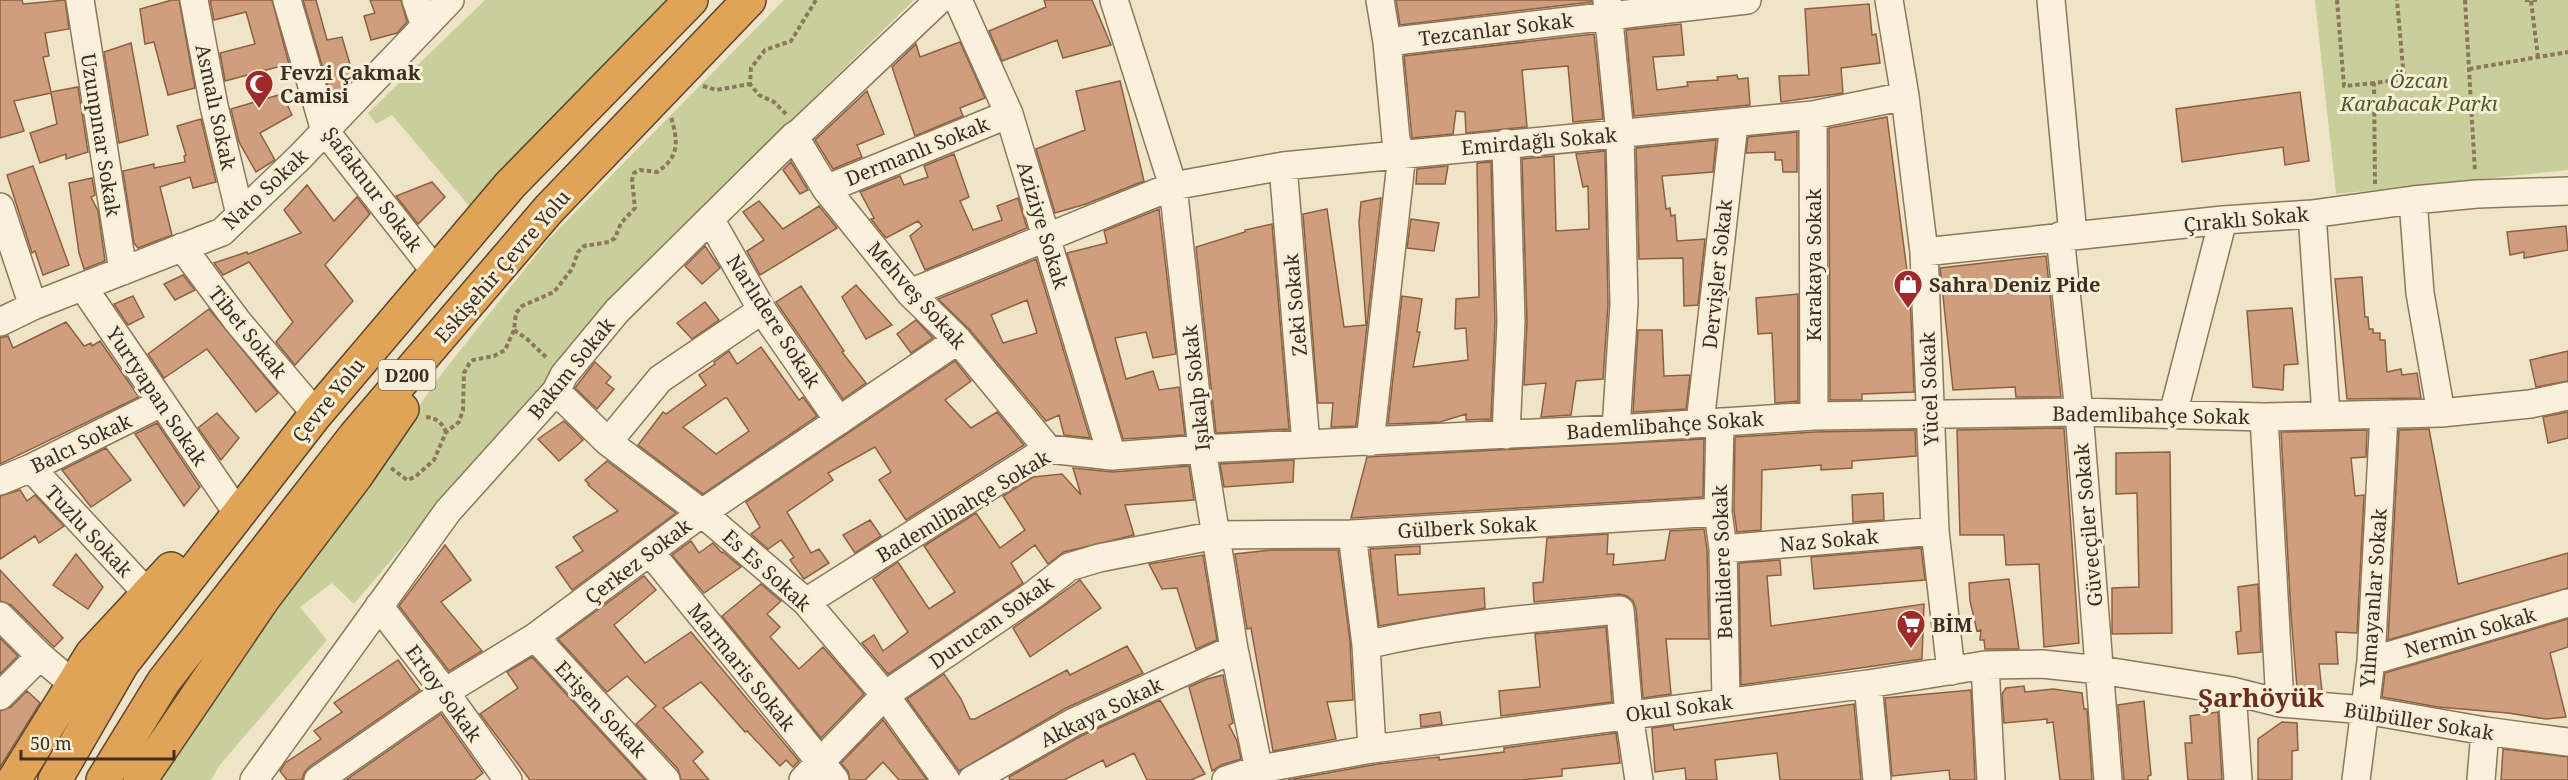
<svg xmlns="http://www.w3.org/2000/svg" width="2568" height="780" font-family="'Noto Serif',serif">
<style>
.green{fill:#c9cf9b}
.building{fill:#cf9f7d;stroke:#8d5f41;stroke-width:1.5;fill-rule:evenodd}
.lines{fill:none;stroke-linecap:round;stroke-linejoin:round}
.minor-casing{stroke:#8d765c;stroke-width:30}
.highway-casing{stroke:#5b4430;stroke-width:36}
.path{stroke:#8d765c;stroke-width:4;stroke-dasharray:4.5 3;stroke-linecap:butt}
.minor{stroke:#faf1dc;stroke-width:27}
.highway{stroke:#e0a458;stroke-width:33}
.labels{text-anchor:middle;dominant-baseline:central;stroke-width:6;stroke-linejoin:round;paint-order:stroke}
.shield{fill:#f7eed8;stroke:#756857;stroke-width:1.5}
.shield-label{font-size:18px;font-weight:bold;fill:#3d2e20}
.street-label{font-size:20px;fill:#3d2e20;stroke:#f7eed8}
.poi-label{font-size:20px;font-weight:bold;fill:#3d2e20;stroke:#f7eed8;text-anchor:start}
.park-label{font-size:20px;font-style:italic;fill:#4d5a26;stroke:#f7eed8}
.district-label{font-size:26px;font-weight:bold;fill:#6b2e1e;stroke:#f7eed8}
</style>
<rect width="100%" height="100%" fill="#f0e4c8"/>
<path class="green" d="M485,0H677L470,207L392,115L376,124L368,113Z
M784,0H914L616,291L549,377L487,446L354,604L332,583L300,607L327,640L219,766L211,780H162L215,695L443,372L548,240Z
M2315,0H2568V170L2336,194Z"/>
<path class="building" d="M0,0H22L23,4L65,0L69,29L45,33L49,56L43,57L51,92L78,87L88,152L66,159V154L40,163L30,133L57,124L51,93L14,101L24,131L0,138Z
M172,0H179L195,88L168,95L154,42L145,44L140,9Z
M210,0H272L289,64L225,81L220,53L255,44L246,12L214,20Z
M303,0H316L327,40L342,37L354,78L332,100Z
M370,0H401L407,22L397,33L371,40L364,16L375,13Z
M1044,0H1092L1111,45L1063,58L1057,40L1002,61L989,31L1046,7Z
M1396,0H1592L1591,2L1400,25Z
M1869,4L1872,35L1876,34L1880,63L1841,68L1843,93L1781,102L1779,76L1809,75L1805,9Z
M1681,24L1684,55L1653,57L1657,90L1688,86L1687,82L1718,80L1717,77L1737,75L1738,79L1748,78L1750,105L1634,116L1626,30Z
M1594,34L1603,119L1573,122L1568,66L1522,70L1527,127L1466,133L1465,112L1456,111L1453,134L1412,138L1404,56Z
M960,42L985,98L960,108L963,116L915,136L892,67L916,44L920,57Z
M131,43L148,135L119,143L104,52Z
M1120,81L1144,181L1086,204L1055,213L1036,149L1085,130L1076,91Z
M867,91L884,134L857,145L862,157L833,169L815,140Z
M2300,92L2309,161L2285,165L2283,147L2182,162L2176,109Z
M282,94L292,115L260,133L275,160L256,172L239,142L231,109Z
M1887,117L1910,294L1914,392L1862,394V400H1830L1829,128Z
M201,119L216,182L193,188L190,177L160,187L172,235L138,248L134,243L123,171L154,164V168L185,162L184,156L186,155L177,126Z
M1797,132V172H1783L1782,160H1775V152L1746,153L1748,137Z
M1716,140L1713,172L1662,176L1666,209L1670,208L1671,216L1675,215L1677,241L1705,239L1698,305L1684,306L1683,258L1639,259L1636,148Z
M1605,151L1608,304L1603,379L1576,381L1571,415L1541,417L1546,383L1524,385L1527,322L1522,159L1554,156L1556,231L1589,229L1588,186L1583,187L1576,154Z
M954,154L969,197L960,201L973,230L1002,220L997,206L1018,198L1027,228L925,270L910,236L922,226L918,221L886,238L871,219L874,218L860,192L900,176L904,185L928,177L924,166Z
M791,162L808,190L800,194L783,170Z
M1491,162L1495,322L1491,419L1466,420V414L1440,422L1388,424L1402,296L1422,299L1417,332H1420L1413,367L1468,360L1466,328L1455,329L1456,299L1479,297L1477,163Z
M33,166L69,265L43,275L35,251L32,253L7,175Z
M1448,166L1445,184H1416L1417,169Z
M92,178L95,195L91,197L98,211L105,261L84,269L79,253L69,183Z
M432,182L445,197L418,224L396,196Z
M307,185L334,221L357,197L370,214L325,265L353,301L295,365L276,342L293,322L249,262L223,275L214,263L247,252L248,254L301,233L284,210Z
M1381,198L1356,426L1331,427L1333,403H1318L1303,214L1327,209L1344,327L1366,325L1359,222L1361,202Z
M759,201L783,229L819,206L837,228L760,275L747,251L764,240L743,212Z
M1159,209L1176,354L1153,358L1146,332L1115,338L1126,379L1153,371L1159,390L1179,387L1185,435L1123,439L1067,253L1107,243L1104,231Z
M1411,219L1439,223L1434,251L1407,248Z
M1272,224L1289,429L1216,433L1196,247L1245,232V230Z
M2566,226L2568,250L2524,258V252L2510,255L2507,232Z
M705,246L720,268L702,284L685,266Z
M2046,256L2061,397H2016L2015,387L1953,390L1940,268Z
M1036,259L1090,438L1064,435L1059,415L1046,421L970,330L938,299ZM1027,300L1037,333L1003,343L991,315Z
M183,275L195,290L175,300L164,284Z
M2362,277L2365,317H2368L2369,329H2373V333H2380V340H2385L2387,372L2401,369L2402,375L2417,373L2421,398L2347,399L2335,279Z
M856,285L892,325L866,339L842,297Z
M801,286L844,351L842,352L866,383L843,399L776,302Z
M1798,294V401L1775,403L1772,333L1758,334L1756,298Z
M133,296L144,317L128,325L114,304Z
M705,302L719,320L692,339L677,323Z
M2292,308L2298,364L2284,365L2283,390L2253,387L2247,311Z
M209,309L278,393L256,412L207,349L164,378L148,354Z
M916,320L933,338L911,353L897,334Z
M66,322L84,346L91,343L92,346L100,341L139,397L0,464V338L8,336L13,348Z
M1638,330H1662L1664,376L1690,375L1686,409L1633,412Z
M761,347L799,400L803,397L817,416L703,494L638,445L663,412L666,414L706,385L699,375L715,364L714,362L729,351L737,364ZM725,398H727L749,431L716,454L683,427Z
M2568,351V381L2536,387L2530,360Z
M955,361L971,381L945,400L971,428L997,412L1024,445L906,520L879,480L891,472L875,447L828,473L833,480L787,512L811,553L819,549L829,563L804,579L790,560L794,557L781,540L768,549L751,534L760,527L746,502Z
M595,362L611,377L606,383L614,389L597,409L575,388Z
M2568,412V438L2548,443L2543,417Z
M217,413L239,438L221,460L198,428Z
M564,421L583,440L559,461L538,439Z
M157,423L200,487L184,506L135,434Z
M2064,428L2079,643L2044,647L2039,564L2006,565L2004,535H1960L1957,430Z
M2429,429L2458,584L2568,553V588L2388,640L2399,430Z
M1915,430L1916,456L1852,461V468L1821,470V465L1762,470L1761,530L1737,532L1734,511L1735,437L1815,432Z
M2367,430L2366,457L2351,458L2355,496L2364,495L2357,633L2336,632L2338,664H2319L2322,691L2297,688L2291,615L2281,432Z
M1704,439L1703,497L1351,518L1367,457Z
M106,448L131,480L91,507L62,470Z
M2170,452L2172,633L2112,634V588L2139,587L2137,493L2116,494V453Z
M1294,460L1293,482L1224,487L1220,464Z
M607,461L676,513L572,590L556,567L583,551L573,537L618,511L588,485L589,484L585,480Z
M1189,466L1194,500L1125,505L1134,535L1064,552L1048,564L1035,545L1011,563L1023,583L888,674L862,643L874,635L883,651L908,632L873,579L898,562L929,609L955,592L924,546L976,513L1000,548L1025,530L1003,496L1033,477L1062,474L1081,495L1073,468L1113,472Z
M20,490L27,501L35,495L64,526L39,543L35,536L0,559V496Z
M1883,493L1884,520L1853,522L1852,495Z
M870,520L881,536L855,553L843,535Z
M1704,529L1707,550L1709,639H1666L1671,694L1643,698L1636,609L1633,601L1627,596L1619,594L1534,602L1533,583L1543,582L1547,538L1608,534L1607,554H1614L1613,565L1665,560L1670,531Z
M691,541L699,553L713,543L722,553L723,552L741,567L704,593L672,555Z
M445,545L471,580L441,602L482,651L449,671L399,606Z
M1420,546V554L1395,555L1398,595L1484,588L1485,608L1379,626L1370,549Z
M1921,548L1925,580L1814,589L1811,557Z
M1338,550L1350,641L1353,700L1327,702L1336,739L1273,751L1251,628L1247,629L1235,554L1271,550Z
M76,554L103,587L88,609L53,585Z
M1203,555L1217,640L1196,649L1177,588L1162,589L1149,564Z
M1780,560L1781,575L1767,576L1771,626L1924,604L1922,659L1741,685L1739,563Z
M0,570L63,638L54,647L11,605L0,601Z
M644,576L656,590L614,625L645,663L691,632L799,761L793,767L786,760L780,766L747,731L745,732L701,682L663,708L703,752L693,761L709,780H681L678,769L636,724L656,706L627,676L607,692L558,639Z
M2009,579L2019,649H1985L1984,640H1980L1981,630L1977,631L1970,601L1969,583Z
M1080,580L1101,608L1030,657L1013,628Z
M761,584L781,601L767,614L780,627L770,637L799,669L823,647L864,694L821,738L722,616Z
M2258,584L2261,652L2238,654L2236,632L2241,631L2238,587Z
M2568,619V647L2550,653L2566,717L2546,719L2508,713L2438,707L2382,697L2385,673Z
M1606,627L1612,702L1501,716L1499,691L1540,687L1535,634Z
M0,638L18,656L0,674Z
M1127,646L1143,673L1066,708L959,771L907,699L944,674L961,699L970,719H975L1067,670L1070,675Z
M532,657L645,780H530L480,714L518,688L507,672Z
M398,660L420,690L309,767L304,773L302,780H287L280,771L285,763L321,739L314,731L342,712L334,703Z
M1223,675L1233,723L1229,725L1237,741L1241,759L1221,765L1212,771L1189,687L1207,679Z
M2024,686L2025,692L2053,689L2082,693L2084,709H2087L2092,780H2060L2053,722L2047,723V719L2004,723L2002,694L2006,688Z
M1971,690L1975,780H1950L1949,770L1892,776L1885,698Z
M27,691L40,703L0,767V711L11,707Z
M1160,700L1205,774L1191,780H1147L1134,753L1106,767L1103,760L1064,780H1010L1009,777L1081,736Z
M2144,701L2151,775L2148,776V780H2124L2118,705Z
M1854,704L1861,780H1780L1777,753L1715,760L1717,780H1686L1685,768L1655,772L1652,728L1673,725L1674,730Z
M1440,712L1442,724L1421,727L1420,715Z
M2218,712L2222,780H2188L2185,743H2192L2190,716Z
M441,714L483,773L474,780H346Z
M883,720L927,780H899L883,762L865,780H850L848,771L841,763Z
M2282,722L2297,723L2298,750L2292,751V780H2258V739Z
M1616,733L1620,763L1562,769V776L1521,780H1288L1378,764L1439,757V760L1504,752V748Z
M2503,749L2568,757V780H2501Z"/>
<g class="lines">
<g class="minor-casing">
<path id="minor" d="M80,0L123,271
M194,0L214,106L240,214
M287,0L325,131L435,271
M416,0L425,26
M958,0L1009,114L1112,456
M1114,0L1173,186L1202,449L1234,649L1261,780
M1607,0L1620,134L1624,304L1616,429
M1889,0L1905,96L1924,252L1935,531L1951,671
M2051,0L2073,235
M1387,42L1747,0
M1813,115L1814,416
M794,136L826,189L910,293L958,340L1048,449
M1506,143L1511,322L1506,435
M1283,166L1306,444
M826,189L1009,114
M2413,200L2420,293L2441,413
M0,207L33,306
M2312,214L2326,415
M710,219L762,310L839,421
M2060,236L2079,412L2108,780
M182,247L238,322L316,414
M1924,252L2223,220L2312,214L2413,200L2477,194L2568,191
M83,287L232,505
M910,293L1173,186L1283,166L1813,115L1905,96
M0,322L33,306L222,232L300,157L450,0
M556,391L608,442L702,513L806,602L885,695L946,780
M2173,414L2223,220
M2264,417L2280,703
M1720,422L1718,512L1723,549L1726,702
M1700,423L1734,124
M608,442L660,379L762,310
M1370,442L1402,154L1396,140L1387,42L1380,0
M31,468L148,594
M0,481L31,468L161,403
M1352,534L1366,645L1372,749
M1723,549L1935,531
M650,552L835,780
M806,602L1048,449L1112,456L1202,449L1616,429L1814,416L2079,412L2264,417L2441,413L2530,404L2568,396
M379,606L445,692L508,780
M0,616L40,656L73,684
M535,637L666,780
M1366,645C1450,625 1534,618 1620,610L1629,715L1639,780
M2371,661L2568,603
M1985,665L1991,780
M1868,684L1877,780
M2232,691L2238,780
M0,696L40,656
M254,780L448,511L556,391L564,375L617,311L794,136L800,132L939,0
M318,780L445,692L535,637L702,513L958,340
M803,780L885,695L1033,595L1069,567L1099,558L1216,535L1352,534L1718,512
M972,780L1074,722L1234,649
M1226,780L1260,769L1372,749L1868,684L1985,665L2042,664L2100,670L2232,691L2280,703L2365,710L2485,731L2568,742
M2356,780L2371,661L2384,415
M2481,780L2485,731"/>
</g>
<g class="highway-casing">
<path id="highway" d="M14,780L92,654L171,569
M55,780L122,664L316,414L510,185L691,0
M103,780L164,681L355,436L549,209L749,0
M140,780L263,599L356,476L402,409"/>
</g>
<path class="path" d="M2337,0L2344,86L2374,83
M2465,0L2475,172
M2525,0H2538
M2531,1L2538,57
M2469,69L2568,52
M703,86L716,90L750,84
M786,114L774,102L759,95L750,84L751,68L765,50L791,41L816,0
M2375,184L2374,83L2404,79L2397,0
M514,330L527,339L548,359
M426,417C437,418 442,423 446,432
M391,468L407,480L415,477L434,460L446,432L459,422L463,410L464,373L469,364L473,360L494,356L505,350L514,330L516,313L522,306L554,292L572,269L578,252L584,246L609,242L615,238L621,223L635,208L632,180L634,173L640,170L657,172C680,157 678,141 671,117"/>
<use href="#minor" class="minor"/>
<use href="#highway" class="highway"/>
</g>
<defs>
<g id="mosque-pin" transform="scale(1.5)"><path d="M0 17L-7.5 6A9.5 9.5 0 1 1 7.5 6Z" fill="#9e2a2b" stroke="#f7eed8"/><path d="M3.5-4.9A6 6 0 1 0 3.5 4.9A5 5 0 1 1 3.5-4.9Z" fill="#fff"/></g>
<g id="shop-pin" transform="scale(1.5)"><path d="M0 17L-7.5 6A9.5 9.5 0 1 1 7.5 6Z" fill="#9e2a2b" stroke="#f7eed8"/><path d="M-5-2.5h2.3a2.7 3.5 0 0 1 5.4 0H5L5.5 6h-11ZM-1.5-2.5h3a1.5 2.3 0 0 0-3 0Z" fill="#fff"/></g>
<g id="supermarket-pin" transform="scale(1.5)"><path d="M0 17L-7.5 6A9.5 9.5 0 1 1 7.5 6Z" fill="#9e2a2b" stroke="#f7eed8"/><path d="M-6-5.5h2.5l.6 2H6L4.5 2H-2.5L-4.4-4H-6ZM-1.5 3.2a1.3 1.3 0 1 0 .1 0ZM3 3.2a1.3 1.3 0 1 0 .1 0Z" fill="#fff"/></g>
</defs>
<g fill-rule="evenodd">
<use href="#mosque-pin" x="259" y="84"/>
<use href="#shop-pin" x="1908" y="284"/>
<use href="#supermarket-pin" x="1911" y="624"/>
</g>
<g class="labels">
<rect class="shield" x="378.5" y="360" width="57" height="30" rx="4.5"/>
<g class="shield-label">
<text x="407" y="375">D200</text>
</g>
<g class="street-label">
<text transform="translate(1496 29) rotate(-7)">Tezcanlar Sokak</text>
<text transform="translate(216 107) rotate(78)">Asmalı Sokak</text>
<text transform="translate(101 135) rotate(81)">Uzunpınar Sokak</text>
<text transform="translate(1539 141) rotate(-5)">Emirdağlı Sokak</text>
<text transform="translate(917 151) rotate(-22)">Dermanlı Sokak</text>
<text transform="translate(265 189) rotate(-43)">Nato Sokak</text>
<text transform="translate(373 189) rotate(53)">Şafaknur Sokak</text>
<text transform="translate(2246 219) rotate(-5)">Çıraklı Sokak</text>
<text transform="translate(1043 225) rotate(73)">Aziziye Sokak</text>
<text transform="translate(1813 265) rotate(-90)">Karakaya Sokak</text>
<text transform="translate(502 266) rotate(-49)">Eskişehir Çevre Yolu</text>
<text transform="translate(1717 274) rotate(-84)">Dervişler Sokak</text>
<text transform="translate(917 295) rotate(48)">Mehveş Sokak</text>
<text transform="translate(1295 305) rotate(-95)">Zeki Sokak</text>
<text transform="translate(774 321) rotate(57)">Narlıdere Sokak</text>
<text transform="translate(248 332) rotate(51)">Tibet Sokak</text>
<text transform="translate(571 368) rotate(-51)">Bakım Sokak</text>
<text transform="translate(1196 388) rotate(-96)">Işıkalp Sokak</text>
<text transform="translate(1929 389) rotate(-92)">Yücel Sokak</text>
<text transform="translate(157 396) rotate(56)">Yurtyapan Sokak</text>
<text transform="translate(328 400) rotate(-51)">Çevre Yolu</text>
<text transform="translate(2151 415) rotate(1)">Bademlibahçe Sokak</text>
<text transform="translate(1665 425) rotate(-4)">Bademlibahçe Sokak</text>
<text transform="translate(81 443) rotate(-26)">Balcı Sokak</text>
<text transform="translate(963 506) rotate(-31)">Bademlibahçe Sokak</text>
<text transform="translate(2088 525) rotate(-95)">Güvecçiler Sokak</text>
<text transform="translate(1467 527) rotate(-3)">Gülberk Sokak</text>
<text transform="translate(89 531) rotate(47)">Tuzlu Sokak</text>
<text transform="translate(1829 540) rotate(-5)">Naz Sokak</text>
<text transform="translate(638 561) rotate(-37)">Çerkez Sokak</text>
<text transform="translate(1722 562) rotate(-92)">Benlidere Sokak</text>
<text transform="translate(767 570) rotate(42)">Es Es Sokak</text>
<text transform="translate(2373 598) rotate(-86)">Yılmayanlar Sokak</text>
<text transform="translate(991 622) rotate(-35)">Durucan Sokak</text>
<text transform="translate(2470 632) rotate(-16)">Nermin Sokak</text>
<text transform="translate(742 667) rotate(51)">Marmaris Sokak</text>
<text transform="translate(444 693) rotate(54)">Ertoy Sokak</text>
<text transform="translate(1679 708) rotate(-7)">Okul Sokak</text>
<text transform="translate(601 709) rotate(47)">Erişen Sokak</text>
<text transform="translate(1101 712) rotate(-26)">Akkaya Sokak</text>
<text transform="translate(2419 721) rotate(9)">Bülbüller Sokak</text>
</g>
<g class="poi-label">
<text x="280" y="72">Fevzi Çakmak<tspan x="280" dy="23">Camisi</tspan></text>
<text x="1929" y="284">Sahra Deniz Pide</text>
<text x="1932" y="624">BİM</text>
</g>
<g class="park-label">
<text x="2419" y="80">Özcan<tspan x="2419" dy="23">Karabacak Parkı</tspan></text>
</g>
<g class="district-label">
<text x="2261" y="697">Şarhöyük</text>
</g>
</g>
<path d="M21 750v9h153v-9" fill="none" stroke="#3d2e20" stroke-width="3"/>
<text x="30" y="750" font-size="18" fill="#3d2e20" stroke="#f7eed8" stroke-width="4.5" paint-order="stroke">50 m</text>
</svg>
